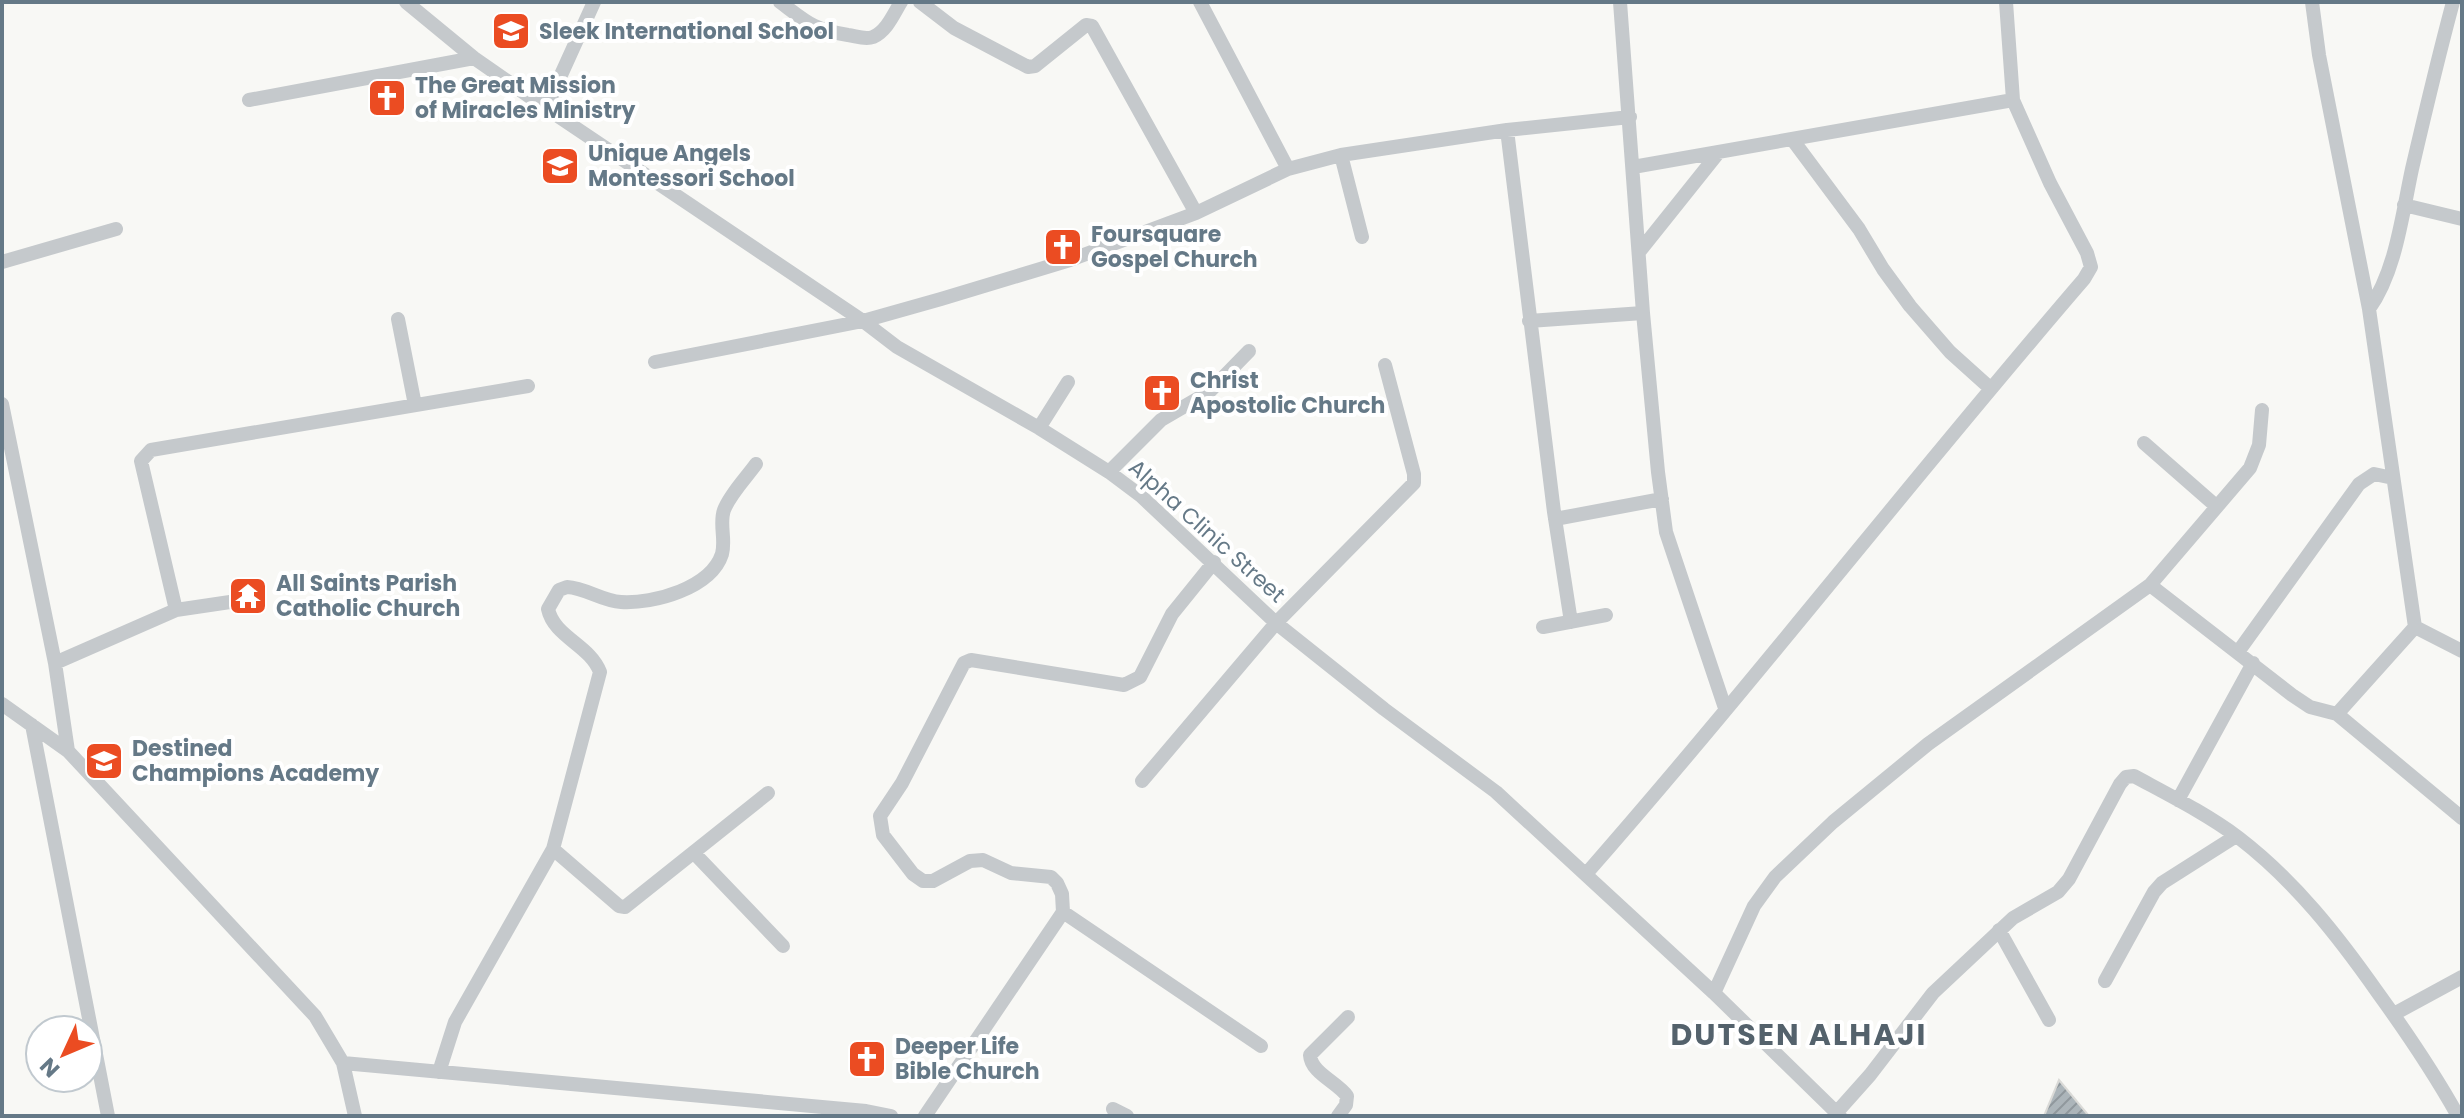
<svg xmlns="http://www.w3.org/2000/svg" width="2464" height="1118" font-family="Poppins,sans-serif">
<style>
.building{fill:url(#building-hatch);stroke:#dadad7;stroke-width:2}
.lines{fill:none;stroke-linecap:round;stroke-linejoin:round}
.minor{stroke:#c5c9cc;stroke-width:14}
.labels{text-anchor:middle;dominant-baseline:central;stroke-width:8;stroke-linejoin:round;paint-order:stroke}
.poi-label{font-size:22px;font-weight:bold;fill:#657987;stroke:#fff;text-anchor:start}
.street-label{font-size:22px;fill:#657987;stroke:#fff}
.district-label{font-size:30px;font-weight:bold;letter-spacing:2px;fill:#54626c;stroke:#fff}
</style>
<defs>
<pattern id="building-hatch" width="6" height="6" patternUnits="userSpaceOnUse" patternTransform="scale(2)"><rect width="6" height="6" fill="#acb5ba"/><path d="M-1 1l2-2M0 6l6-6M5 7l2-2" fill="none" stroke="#90989d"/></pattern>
</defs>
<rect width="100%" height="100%" fill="#f8f8f5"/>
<path class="building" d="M2059,1080L2089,1116H2044Z"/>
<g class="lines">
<path class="minor" d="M406,2L474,58L546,108L863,321L897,347L1039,428L1109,472L1141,496L1276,623L1384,709L1496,792L1714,993L1840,1116
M780,2C808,23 812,29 848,35C856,36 865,40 873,37C887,31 894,13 901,2
M920,2L954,28L1028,67L1035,66L1086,25L1092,26L1196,213
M1200,2L1288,169
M1620,2L1643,313L1658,472L1666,532L1725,708
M2312,2L2319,55L2369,309L2415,627
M249,100L474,58
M546,108L594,2
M1507,130L1554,512L1571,622
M1792,139L1859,229L1883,269L1910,306L1950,352L1990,388
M1341,155L1362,237
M1633,167L2013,100
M2404,205L2462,219
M1639,252L1719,152
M2,262L116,229
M2369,309C2396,271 2402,215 2412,169C2425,113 2438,58 2453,2
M398,319L415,405
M1529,321L1643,313
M655,362L863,321L941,299L1070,260L1196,213L1288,169L1341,155L1507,130L1630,117
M2,404L55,663L68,751
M1039,428L1068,382
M2144,443L2216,506
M1109,472L1161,420L1209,392L1249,351
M1555,519L1662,499
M2150,585L2292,695L2310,707L2337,714L2462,818
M176,610L141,461L151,450L528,386
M1543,627L1606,615
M2415,627L2462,651
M2238,652L2359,484L2374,474L2393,478
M55,663L176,610L230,602
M2,704L68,751L315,1016L343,1063L355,1116
M2337,714L2415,627
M32,725L108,1116
M1142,781L1276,623L1414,483V474L1385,365
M2178,800L2253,663
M553,849L619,906L625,907L768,793
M694,853L783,946
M1586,874C1756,680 1915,475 2084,279L2091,267L2087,253L2050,183L2013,100L2006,2
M1063,912L1261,1046
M1999,930L2049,1020
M2105,981L2154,892L2162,883L2236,836
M1714,993L1754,906L1775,877L1833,822L1928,744L2150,585L2250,468L2259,445L2262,410
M2394,1014L2462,977
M343,1063L866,1111L891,1116
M439,1072L455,1022L553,849L600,672C590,645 554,637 548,609L559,590L567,587C586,588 602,601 621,602C654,604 711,588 722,554C726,539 719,524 724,510C730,494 746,478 756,464
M1113,1109L1127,1116
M1837,1112L1870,1075L1933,993L2013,918L2058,892L2069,879L2120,784L2126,777L2134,776C2169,795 2207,814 2239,838C2295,881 2338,936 2378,993C2407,1033 2434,1073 2458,1116
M925,1116L1063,912L1062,894L1057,883L1051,877L1011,873L983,860L970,861L933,881H923L913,874L883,835L880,816L902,783L964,663L971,660L1124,685L1140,677L1172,614L1214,562
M1338,1116L1346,1105L1347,1096C1337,1082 1311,1073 1310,1055L1348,1017"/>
</g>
<defs>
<g id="school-square" transform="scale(2)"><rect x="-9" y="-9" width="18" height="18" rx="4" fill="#eb4c22" stroke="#fff"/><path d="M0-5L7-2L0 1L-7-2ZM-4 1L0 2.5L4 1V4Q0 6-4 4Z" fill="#fff"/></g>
<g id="church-square" transform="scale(2)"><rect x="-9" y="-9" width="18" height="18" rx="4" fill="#eb4c22" stroke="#fff"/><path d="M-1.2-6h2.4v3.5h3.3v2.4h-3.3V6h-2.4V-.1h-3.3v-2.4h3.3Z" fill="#fff"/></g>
<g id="temple-square" transform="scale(2)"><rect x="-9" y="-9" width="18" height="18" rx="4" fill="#eb4c22" stroke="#fff"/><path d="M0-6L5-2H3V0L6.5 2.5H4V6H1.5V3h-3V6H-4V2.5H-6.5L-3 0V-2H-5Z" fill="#fff"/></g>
</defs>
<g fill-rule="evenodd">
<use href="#school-square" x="511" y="31"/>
<use href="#church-square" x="387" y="98"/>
<use href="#school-square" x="560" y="166"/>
<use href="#church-square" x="1063" y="247"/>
<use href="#church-square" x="1162" y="393"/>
<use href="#temple-square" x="248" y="596"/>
<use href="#school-square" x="104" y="761"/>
<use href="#church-square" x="867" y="1059"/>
</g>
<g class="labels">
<g class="poi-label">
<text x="539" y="31">Sleek International School</text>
<text x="415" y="85">The Great Mission<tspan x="415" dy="25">of Miracles Ministry</tspan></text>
<text x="588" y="153">Unique Angels<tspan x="588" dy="25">Montessori School</tspan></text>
<text x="1091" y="234">Foursquare<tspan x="1091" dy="25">Gospel Church</tspan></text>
<text x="1190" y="380">Christ<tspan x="1190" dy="25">Apostolic Church</tspan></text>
<text x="276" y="583">All Saints Parish<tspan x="276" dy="25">Catholic Church</tspan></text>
<text x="132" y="748">Destined<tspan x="132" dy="25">Champions Academy</tspan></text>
<text x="895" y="1046">Deeper Life<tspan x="895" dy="25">Bible Church</tspan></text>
</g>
<g class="street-label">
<text transform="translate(1207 531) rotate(42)">Alpha Clinic Street</text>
</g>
<g class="district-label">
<text x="1799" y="1034">DUTSEN ALHAJI</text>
</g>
</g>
<rect width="2464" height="1118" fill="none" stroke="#657987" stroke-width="8"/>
<g transform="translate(64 1054) rotate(226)"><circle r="38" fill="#ffffff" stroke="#c1c9cf" stroke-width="2"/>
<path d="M0-6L14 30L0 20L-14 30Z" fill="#eb4c22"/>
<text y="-12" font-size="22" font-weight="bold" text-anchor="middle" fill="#657987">N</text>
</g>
</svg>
